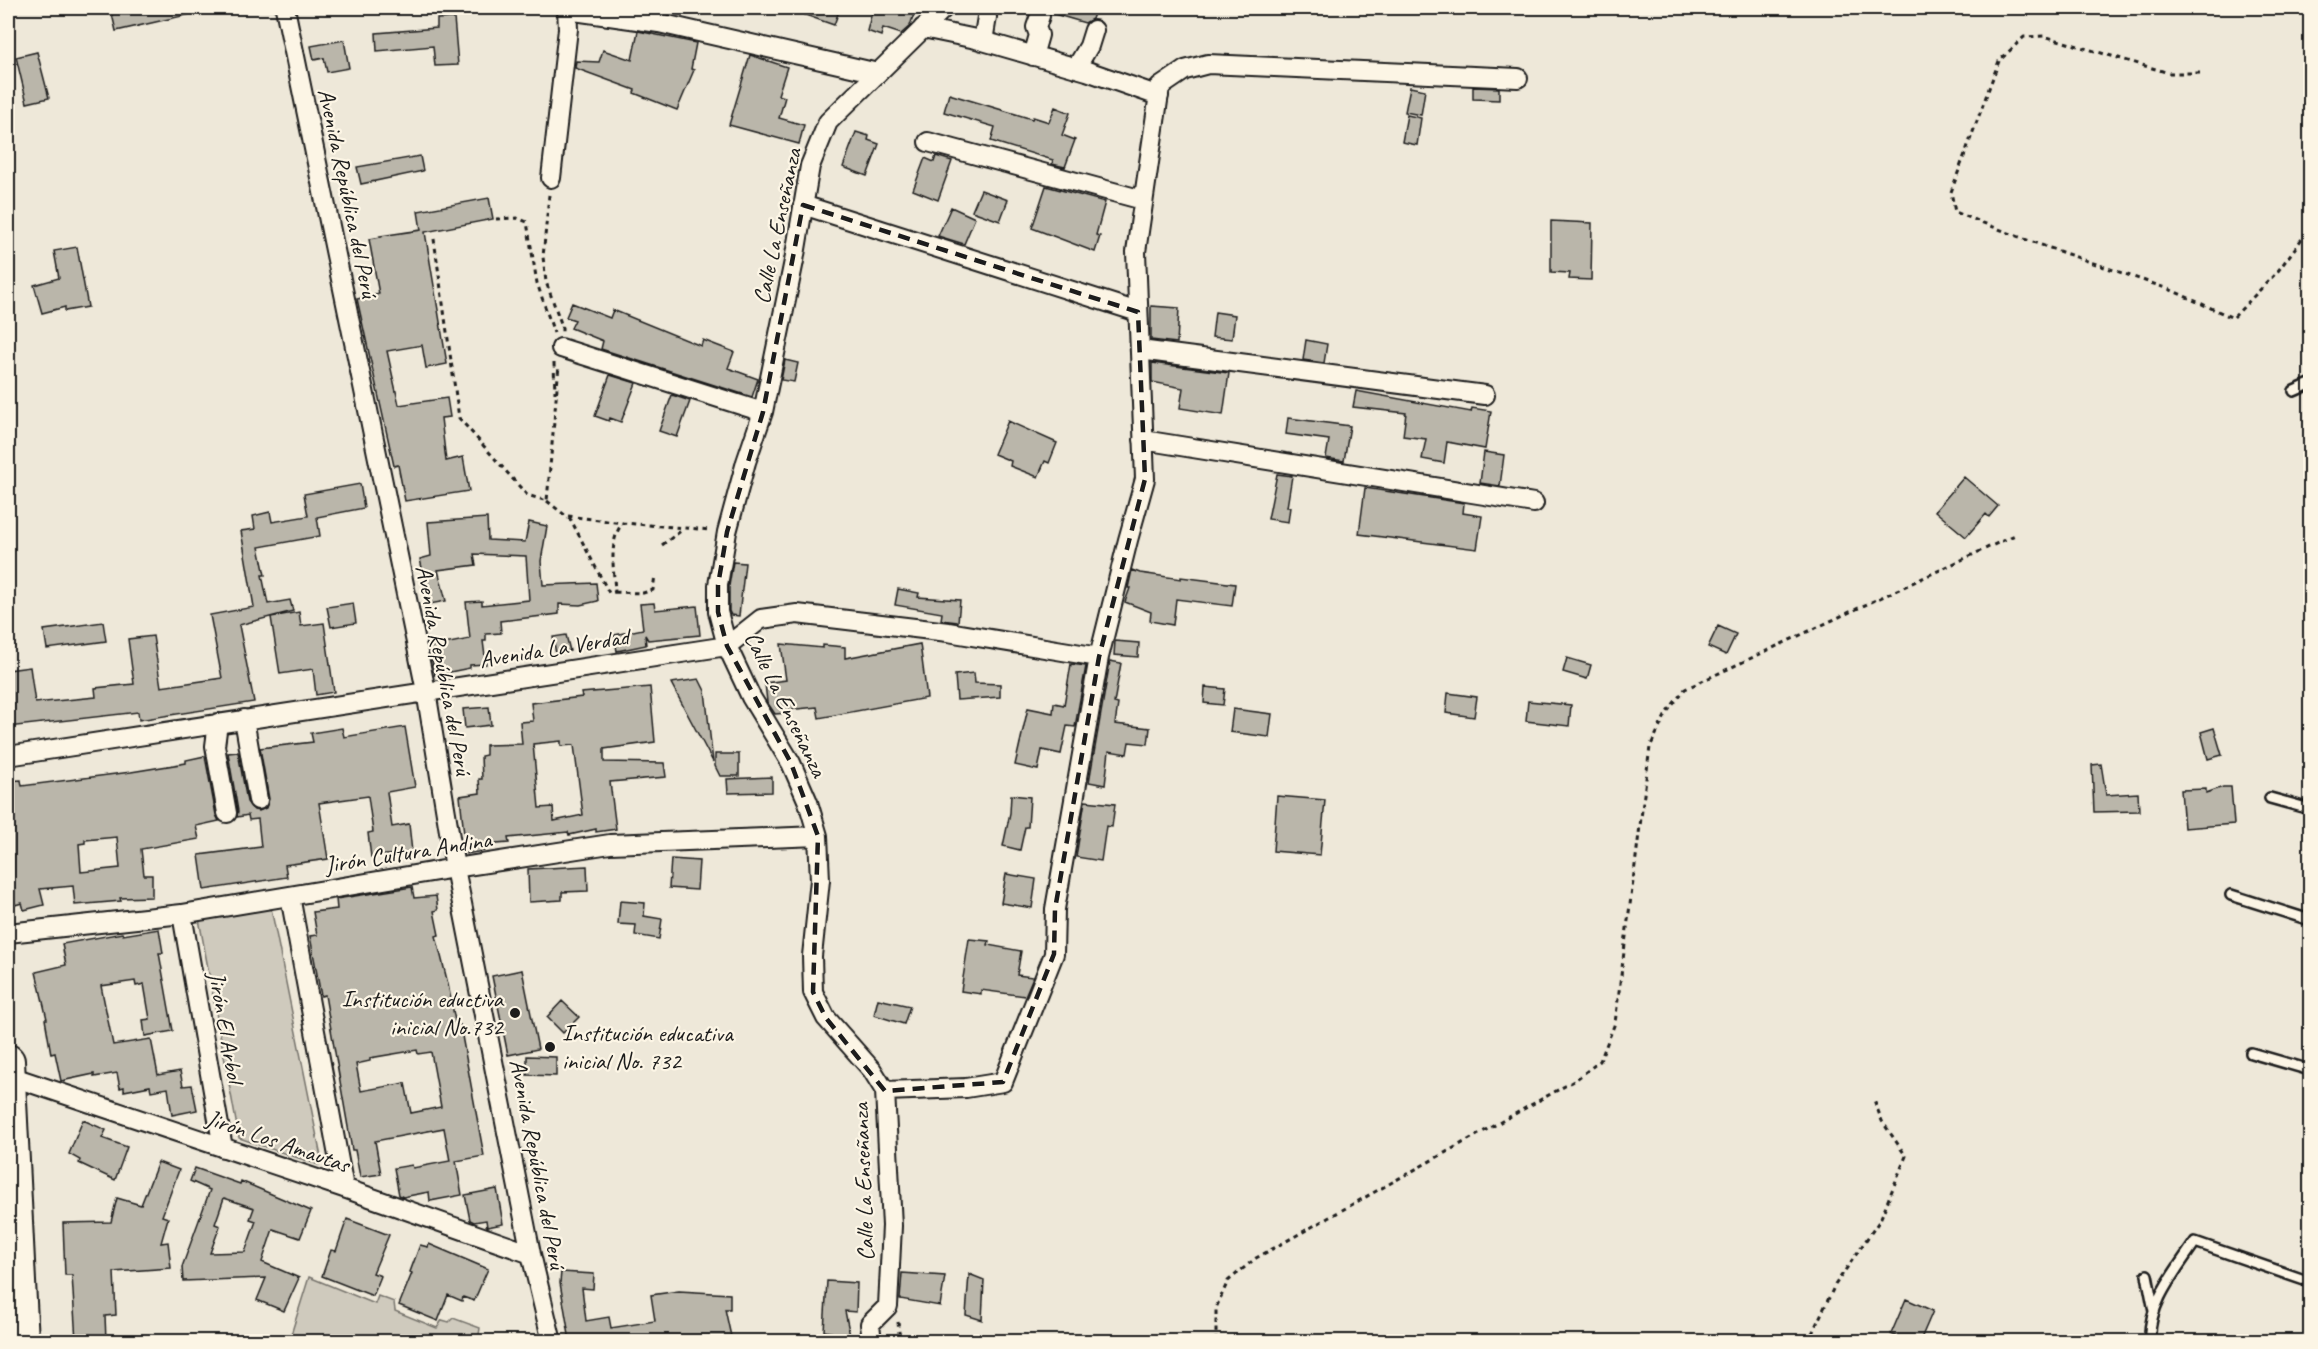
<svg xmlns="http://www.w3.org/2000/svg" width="2318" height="1349" font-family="Caveat,sans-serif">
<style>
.park{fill:#cfcabd;stroke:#76736c;stroke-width:1.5}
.building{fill:#bab6aa;stroke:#1c1c1c;stroke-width:1.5;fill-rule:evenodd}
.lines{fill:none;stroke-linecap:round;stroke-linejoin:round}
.service-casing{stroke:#1c1c1c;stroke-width:14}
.minor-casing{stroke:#1c1c1c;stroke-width:22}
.trunk-casing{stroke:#1c1c1c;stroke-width:36}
.path{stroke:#1c1c1c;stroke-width:3;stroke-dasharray:4.5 4.5;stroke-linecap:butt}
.service{stroke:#fcf5e5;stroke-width:9}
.minor{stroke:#fcf5e5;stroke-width:18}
.trunk{stroke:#fcf5e5;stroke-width:32}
.marked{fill:none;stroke:#1c1c1c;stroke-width:4.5;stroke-dasharray:12 8;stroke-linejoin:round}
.poi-dot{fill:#1c1c1c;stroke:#fcf5e5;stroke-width:2}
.labels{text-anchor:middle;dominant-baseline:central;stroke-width:4.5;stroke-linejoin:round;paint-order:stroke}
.street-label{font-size:24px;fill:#1c1c1c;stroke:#fcf5e5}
.poi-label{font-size:24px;fill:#1c1c1c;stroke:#fcf5e5;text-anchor:end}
</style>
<rect width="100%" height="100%" fill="#eee8d9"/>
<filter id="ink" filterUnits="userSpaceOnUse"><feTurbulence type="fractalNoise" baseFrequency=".0167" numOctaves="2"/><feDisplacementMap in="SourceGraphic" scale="12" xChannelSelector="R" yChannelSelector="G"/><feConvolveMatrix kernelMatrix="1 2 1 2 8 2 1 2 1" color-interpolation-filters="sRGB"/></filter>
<g filter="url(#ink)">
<path class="park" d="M271,908L321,1157L319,1165L239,1138L199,919Z
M309,1277L375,1304L378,1296L394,1302L395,1311L437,1328L442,1320L449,1322L453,1318L480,1328L478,1341H289Z"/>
<path class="building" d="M121,8H191V14L116,31L111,10Z
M791,8H840L834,25L791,10Z
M873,8H916L910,26L901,34L883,28L881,36L867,31Z
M1047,8H1096L1092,19L1085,23L1051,13Z
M454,18L458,65L435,66L433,46L377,51L376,33L437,28V19Z
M638,31L696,43L691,69L694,70L677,110L634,93L635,90L575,68L576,61L599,62L603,50L632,60Z
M344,40L349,68L327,72L324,58L314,60L311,46Z
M37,52L49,98L27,103L16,57Z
M750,55L787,67L778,95L785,97L779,118L804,125L799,144L729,125Z
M1410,87L1425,90L1421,115L1405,112Z
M1473,87L1499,88V100L1473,99Z
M949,94L1032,119L1033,117L1049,122L1055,107L1070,113L1062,135L1075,140L1065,167L1052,164L1053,160L991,141L995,127L944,112Z
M1407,115L1421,118L1417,145L1402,142Z
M856,132L869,136L868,140L879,144L867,176L843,167Z
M420,156L423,171L361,184L357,167Z
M936,156L952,161L938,200L913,190L925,158L934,162Z
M1046,186L1105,202L1096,235L1100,236L1095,252L1032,228Z
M981,190L1008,200L1000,221L972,211Z
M489,198L493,219L425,232L447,364L426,368L422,345L387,351L399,405L447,398L450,417L441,418L446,461L463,457L469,491L405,501L398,465L394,466L357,299L379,294L369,239L381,237L380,236L421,230L418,211Z
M951,207L975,218L964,244L938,236Z
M1551,221L1592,223L1591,280L1569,279L1570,273L1551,272Z
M77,247L88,307L65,311V307L42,313L34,285L59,278L54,251Z
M572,303L610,318L613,310L701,346L703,340L734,352L728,368L758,379L752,397L601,349L603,341L571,328L575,320L566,317Z
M1151,306L1179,308L1177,343L1151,340Z
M1215,312L1235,315L1232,339L1212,337Z
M1306,340L1327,344L1324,363L1303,360Z
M785,360L798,363L794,382L781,380Z
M1152,363L1229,373L1223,415L1180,408L1183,388L1152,382Z
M610,375L636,383L621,422L610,418L609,421L595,416Z
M1356,391L1471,412L1472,408L1491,411L1485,449L1447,442L1444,463L1422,459L1426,439L1403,436L1406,413L1353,407Z
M672,395L690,401L677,437L659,431Z
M1288,418L1350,426L1344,461L1326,458L1329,440L1286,434Z
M1008,421L1057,443L1049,463L1045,461L1038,477L1010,466L1011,461L994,454Z
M1484,452L1504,455L1500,486L1480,483Z
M1277,474L1292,476L1287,507H1290L1288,522L1268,519Z
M1964,477L1998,506L1989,517L1986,514L1966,537L1935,511Z
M360,484L364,508L317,517L320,536L259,547L265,575H262L268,604L290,600L293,611L239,625L254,702L139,720L138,712L8,727V670L30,667L35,703L96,697L95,688L134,684L128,639L153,636L161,687L222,678L210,615L254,607L241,531L255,529L253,516L270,512L272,522L308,516L304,494Z
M1365,488L1464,503L1463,513L1482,516L1477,549L1359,534Z
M487,518L488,540L525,542L529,522L547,526L541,561L543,585L596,583L598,601L580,605L559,604V614L500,621L501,633L486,634V641H483L486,664L470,665V668L435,675L429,647L470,639L466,602L482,601V605L529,600L526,556L474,554L476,565L438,570L446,601L430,604L420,559L431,556L428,522Z
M733,562L745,563L739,616L731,615L729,611V586Z
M1132,570L1140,573L1181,579V577L1235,584L1232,606L1176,599L1173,625L1150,621L1151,612L1125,602L1130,588H1128Z
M898,589L919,593L918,597L960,600L958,622L941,620L942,613L895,605Z
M353,603L356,623L331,627L327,607Z
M654,603L655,610L697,606L700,635L648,640L645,635L646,645L617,651L614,635L643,629L640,604Z
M299,612L301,626L324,623L334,692L316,695L313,669L280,674L271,617Z
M103,622L106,641L47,649L44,630Z
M1718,626L1736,634L1726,655L1708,647Z
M566,635L570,651L556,654L553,637Z
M1115,641L1139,643L1138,657L1114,655Z
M781,644L823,648V645L845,647V658L920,644L927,698L819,718L817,707L787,710V713L775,714L767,702L765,683L786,680Z
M1567,658L1591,665L1587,679L1563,672Z
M1110,661L1121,663L1114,703L1118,704L1115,724L1150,728L1148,744L1129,742L1127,754L1109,751L1105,785L1089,782Z
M1071,664L1086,666L1075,727L1067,726L1061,754L1042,750L1038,770L1015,765L1028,708L1053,713L1054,703L1064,705Z
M974,673L975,683L1000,684V697L957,700L955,675Z
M699,679L705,691L713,762L671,683Z
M650,687L655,742L604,749V762L664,763L666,777L610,782L616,829L596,832V829L569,835L568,832L508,838L509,843L483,845L484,851L466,854L460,796L480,793L479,779H482L481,756L486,755V745L522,744L520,722L533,721L531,703L582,697L581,693ZM561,741V746L574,745L583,815L554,821L553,807L539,808L533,744Z
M1205,687L1225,689L1223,705L1204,703Z
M1448,693L1477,697L1474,717L1446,713Z
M1528,701L1571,705L1569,726L1526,721Z
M489,707L491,725L465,728L463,709Z
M1233,709L1272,714L1269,737L1230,732Z
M405,727L415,787L387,792L392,827L409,824L412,852L371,857L368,833L373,832L368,796L319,803L328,859L285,865L287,877L204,890L199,855L261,847L258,819L249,820L248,815L237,817L238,811L228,753L238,752L247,802L254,810L259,811L266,808L269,799L260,748L313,742L311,733L342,728L344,737Z
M2214,728L2222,755L2208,759L2201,732Z
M715,754H739V776H720L715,766Z
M205,756L216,815L219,821L196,826L199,839L141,849L144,875H152V897L120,898L121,901L75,905L73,886L40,889L44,905L24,910L22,903L15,905L8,873V781L21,780L22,786L131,772L186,763V760ZM117,837L120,868L81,872L79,844L85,843V840Z
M2101,764L2106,795L2138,793L2139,811L2094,812L2092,765Z
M772,777V792L728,793L727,779Z
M2223,787H2231L2234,824L2184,828L2181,790L2206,789V793Z
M1011,795L1030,797L1028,827H1025L1020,850L1003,846L1010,813Z
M1277,796L1325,800L1320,855L1273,851Z
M1085,801L1115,804L1112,827L1106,826L1101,861L1076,857Z
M671,859L699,861L697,890L669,888Z
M587,866L588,891L562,892V900L529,902L528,869Z
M1006,874L1036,879L1032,908L1001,903Z
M412,887L414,898L436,896L438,910L434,911L439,935L436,936L448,984L456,1026L460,1025L484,1156L456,1161L462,1195L430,1201L429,1192L403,1197L399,1195L394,1168L412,1165L413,1168L450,1161L444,1128L375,1141L381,1174L360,1177L355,1150H352L325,995L321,996L310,936L317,935L313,912L337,909L336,899ZM417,1050L418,1054L431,1052L441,1107L411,1113L405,1083L361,1091L356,1064L370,1061V1058Z
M620,901L645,903L644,916L662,919L659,939L635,935L636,925L618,924Z
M159,929L163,953H159L173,1031L145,1036L143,1020L150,1019L144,984L136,986L135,981L101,986L113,1045L151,1039L158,1075L180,1071L183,1086L192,1085L197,1110L172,1115L168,1088L151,1091L150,1086L124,1091V1087L120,1088L117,1073L94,1077V1074L61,1081L55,1053L51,1054L45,1019H47L36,972L66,965L62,944L122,933L123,935Z
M969,939L989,941L988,945L1021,951L1017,975L1033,977L1025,996L981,990V994L961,991Z
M522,970L538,1049L508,1055L492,976Z
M878,999L910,1006L904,1024L874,1015Z
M562,1001L579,1017L563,1033L547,1017Z
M527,1056L556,1057V1076L527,1075Z
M83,1120L106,1130L102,1138L127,1147L115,1180L79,1163L80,1160L69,1154Z
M158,1162L179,1170L162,1216L168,1218L161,1243L168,1242L171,1268L114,1272L116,1315L105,1316L106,1341H76L72,1275H65L63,1223L111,1222L117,1198L141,1205Z
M195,1168L240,1184L241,1181L311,1211L300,1238L273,1229L262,1262L299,1278L284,1311L257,1300L266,1278L183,1281L182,1267L210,1190L190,1181ZM224,1198L254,1208L250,1219L256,1221L245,1252L210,1253L220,1226L215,1224Z
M497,1189L503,1224L487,1227L486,1220L474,1222L470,1220L465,1195Z
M347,1219L389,1235L373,1273L381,1276L373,1296L322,1276L331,1250L336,1251Z
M429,1244L488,1269L474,1301L463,1297L462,1301L448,1295L438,1321L399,1305L412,1273L410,1272L420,1245L428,1247Z
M561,1272L594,1274L593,1289L582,1288L586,1321L609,1317L611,1328L655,1321L651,1295L679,1291L730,1294V1309H725L732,1341H570L560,1283Z
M902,1273L945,1276L940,1306L900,1299Z
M969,1274L984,1280L982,1320L966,1315Z
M827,1281L857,1283L856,1312L845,1311L850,1336L824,1331Z
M1906,1299L1933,1311L1920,1341H1908L1891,1334Z"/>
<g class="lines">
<g class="service-casing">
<path id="service" d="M2294,391L2310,384
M2270,798L2310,809
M2231,895L2310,920
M2251,1053L2310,1070
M2147,1275L2154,1311
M2150,1342C2147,1304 2176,1271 2195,1242L2310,1282"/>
</g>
<g class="minor-casing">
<path id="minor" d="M285,8L426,691L455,868L531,1254L552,1342
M567,10L659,23L878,73
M923,28L976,39L1087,71L1159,96
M983,41L987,17
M1033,56L1039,35L1036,27L1040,16
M1076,68L1089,46L1094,30
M928,142L1143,200
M551,178L568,29L567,8
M803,205L1138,312
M561,348L763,412
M1140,350L1485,395
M1143,440L1534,503
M244,719L258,800
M218,723L215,746L227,813
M8,756L727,646L761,619L797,614L948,632L1099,657
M290,896L344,1188
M182,914L223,1148
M8,933L182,914L455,868L610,844L818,836
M10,1076L344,1188L531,1254
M885,1091L966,1088L1003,1082L1054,954L1055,909L1099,657L1128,540L1145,479L1136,252L1160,87L1185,70L1208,64L1518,78
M872,1342L870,1324L888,1306L892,1226L885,1091L872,1070L826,1018L813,992L812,956L820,880L818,836L808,802L791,763L751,697L727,646L718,612V585L727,532L746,462L763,412L794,261L810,166L828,122L944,8"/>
</g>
<g class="trunk-casing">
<path id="trunk" d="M8,1061L22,1342"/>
</g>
<path class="path" d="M2200,73H2169L2044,36L2024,37L1999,61L1951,192L1955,212L2027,240L2171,290L2233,318L2278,271L2310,228
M549,195L543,257L546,282L562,326V332
M496,219L517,218L527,222L537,283L554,333
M434,239L459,418L527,495L547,501L559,365
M554,363L555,393
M547,501L571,520L609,593L615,592C614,571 608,539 623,523L711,530
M568,516L623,523
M662,545L682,530
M615,592L643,593L653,590L655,575
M898,1322L900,1342
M1216,1342V1308L1228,1281L1256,1258L1574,1081L1600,1061L1615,1023L1650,747L1667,712L1685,689L2017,534
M1808,1342L1835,1285L1880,1220L1906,1156L1882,1121L1874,1100"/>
<use href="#service" class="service"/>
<use href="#minor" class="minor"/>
<use href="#trunk" class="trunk"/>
</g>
</g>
<path class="marked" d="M803,205L1138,312L1145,479L1099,657L1055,909L1054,954L1003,1082L885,1091L826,1018L813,992L818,836L791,763L727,646L718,612V585L727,532L763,412Z"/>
<g class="poi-dot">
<circle cx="515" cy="1013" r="6"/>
<circle cx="550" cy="1047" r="6"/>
</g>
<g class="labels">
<g class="street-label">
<text transform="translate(348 193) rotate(78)">Avenida República del Perú</text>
<text transform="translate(777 226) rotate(-78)">Calle La Enseñanza</text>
<text transform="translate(554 648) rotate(-9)">Avenida La Verdad</text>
<text transform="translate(444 670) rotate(79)">Avenida República del Perú</text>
<text transform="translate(786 704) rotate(64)">Calle La Enseñanza</text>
<text transform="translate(408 852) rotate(-9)">Jirón Cultura Andina</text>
<text transform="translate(226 1027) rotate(80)">Jirón El Arbol</text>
<text transform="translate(278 1141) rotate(19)">Jirón Los Amautas</text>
<text transform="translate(538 1164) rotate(79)">Avenida República del Perú</text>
<text transform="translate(863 1182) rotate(-92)">Calle La Enseñanza</text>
</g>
<g class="poi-label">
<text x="503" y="999">Institución eductiva<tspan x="503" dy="28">inicial No.732</tspan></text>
<text x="562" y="1033" text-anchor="start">Institución educativa<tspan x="562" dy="28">inicial No. 732</tspan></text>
</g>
</g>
<rect width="2318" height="1349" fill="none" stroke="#fcf5e5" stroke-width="30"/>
<rect x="15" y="15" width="2288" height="1319" fill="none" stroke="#1c1c1c" stroke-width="2" filter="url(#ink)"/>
</svg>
